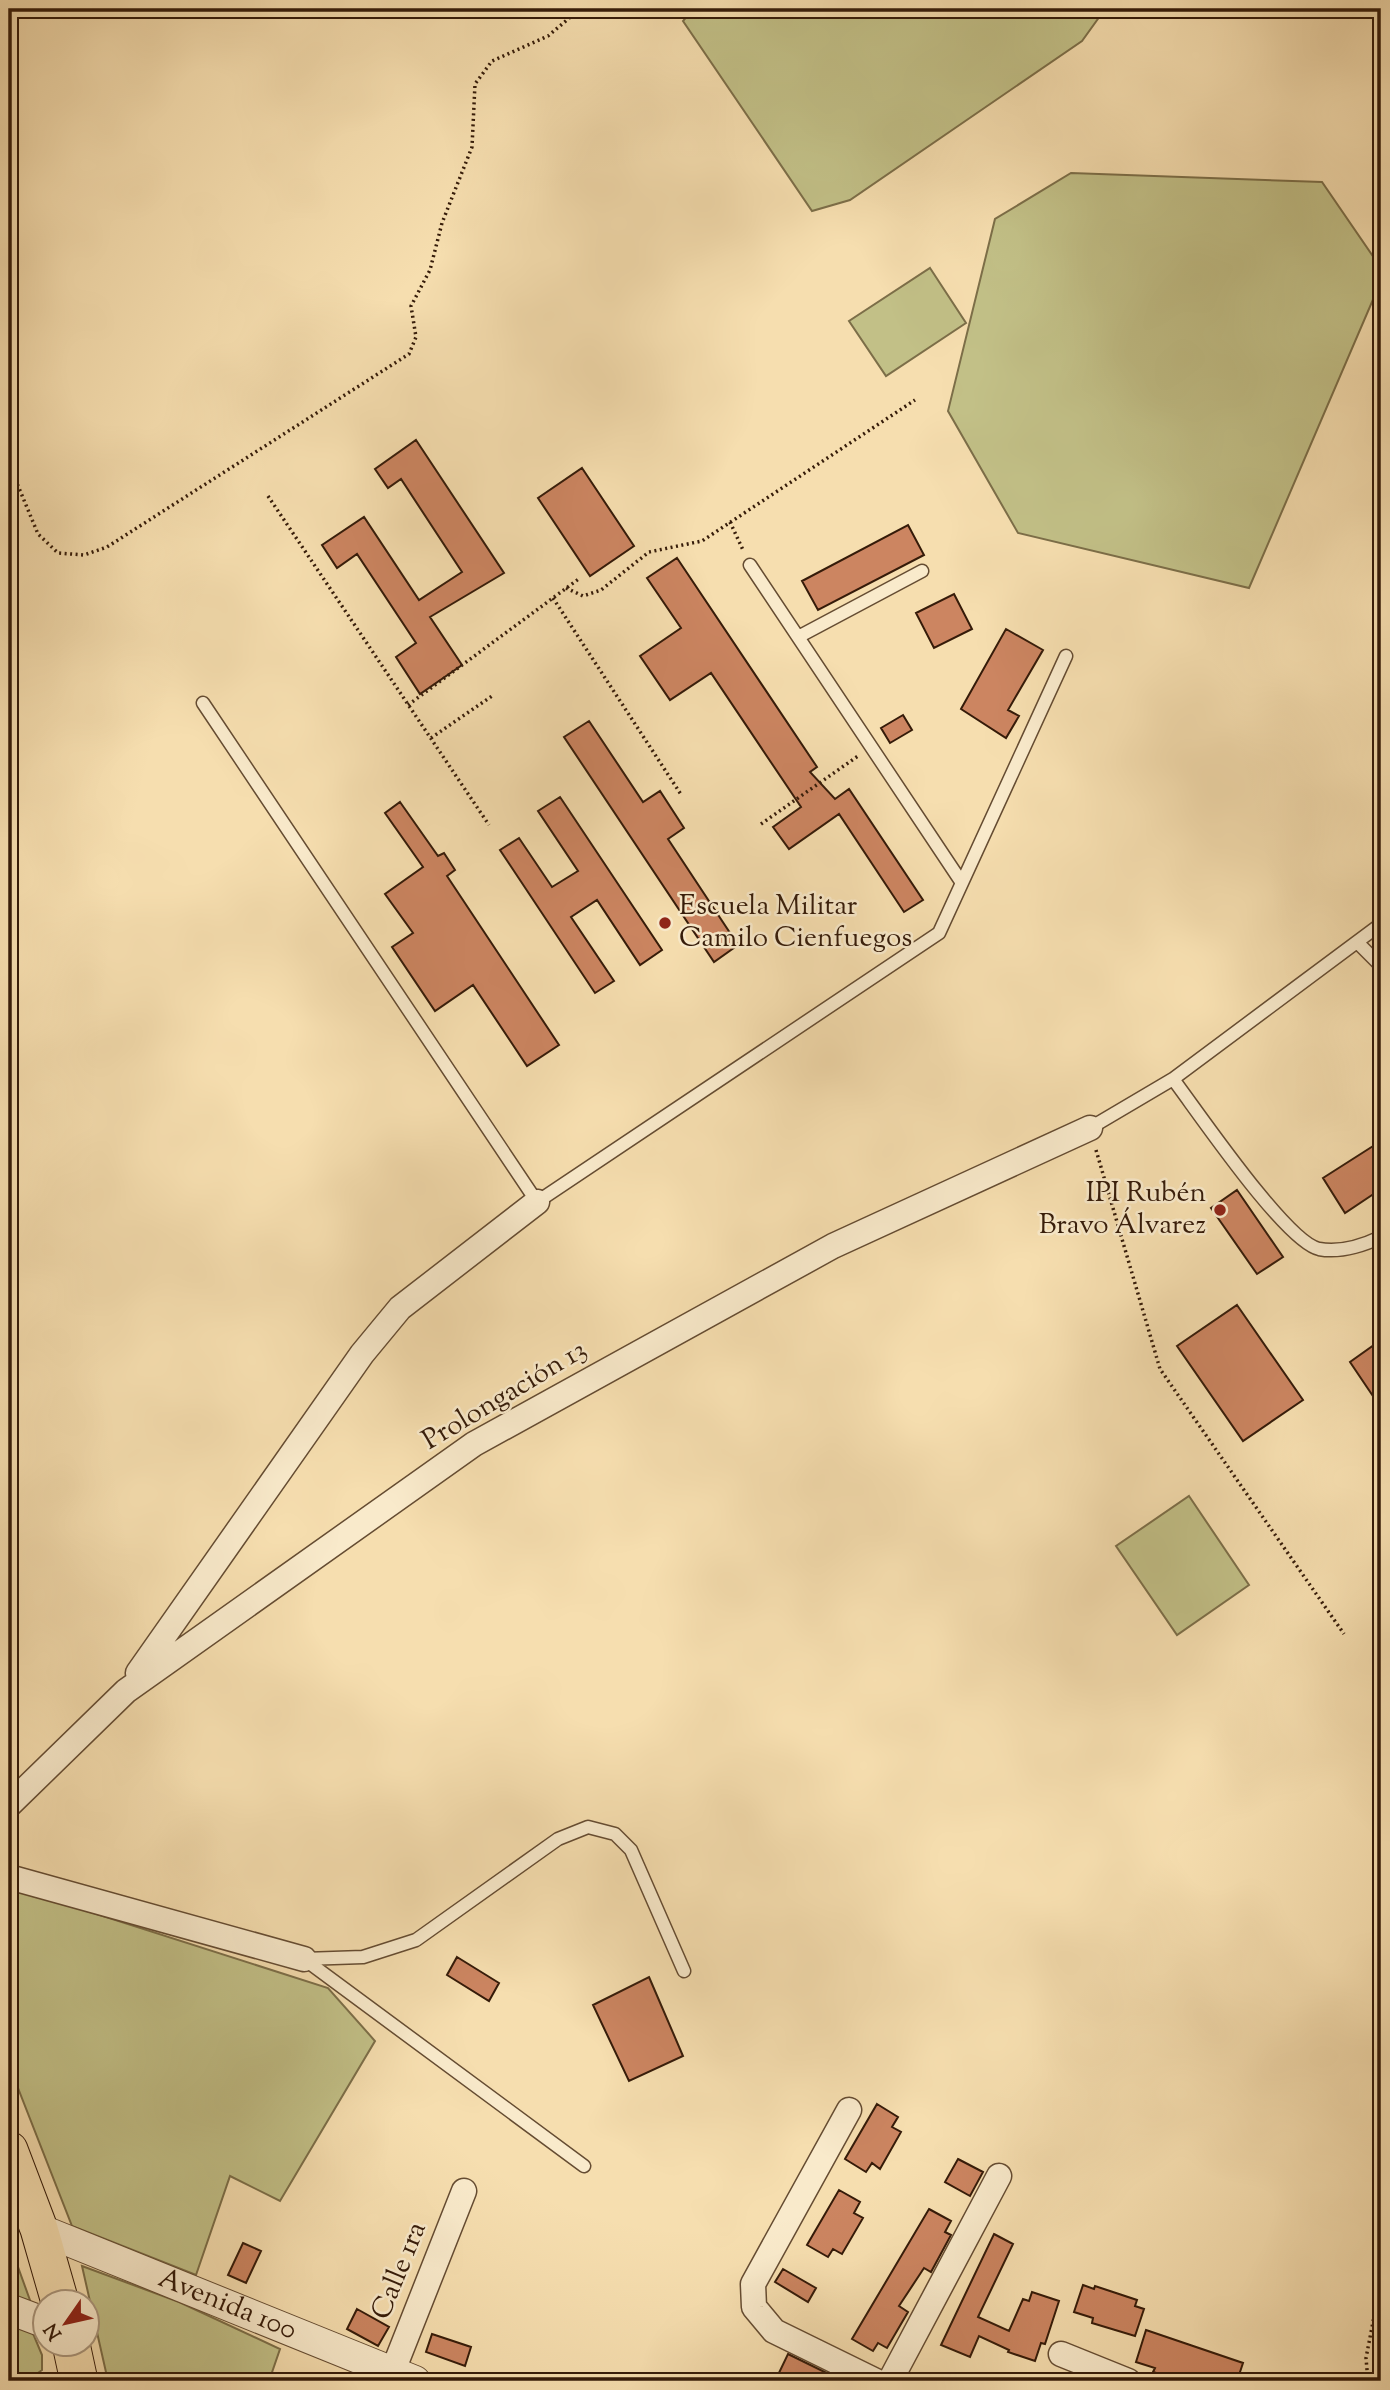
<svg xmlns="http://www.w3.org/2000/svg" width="1390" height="2390" font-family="'Sorts Mill Goudy',serif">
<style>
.green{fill:#c2c087;stroke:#7c6e48;stroke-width:2}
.building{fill:#cc8561;stroke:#351b09;stroke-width:2}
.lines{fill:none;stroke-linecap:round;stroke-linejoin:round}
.service-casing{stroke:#654c32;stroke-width:15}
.minor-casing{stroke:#654c32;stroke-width:27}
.tertiary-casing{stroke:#654c32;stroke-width:32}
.primary-casing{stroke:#351b09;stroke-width:39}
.path{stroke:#351b09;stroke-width:3.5;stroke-dasharray:2 3.5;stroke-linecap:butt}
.service{stroke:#f9eacb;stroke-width:12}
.minor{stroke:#f9eacb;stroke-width:24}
.tertiary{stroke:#f9eacb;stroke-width:30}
.primary{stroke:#f6deaf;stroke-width:37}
.poi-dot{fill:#8f2418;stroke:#f9eacb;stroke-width:2.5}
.labels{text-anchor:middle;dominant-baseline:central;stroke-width:5;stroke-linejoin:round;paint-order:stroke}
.poi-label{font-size:28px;fill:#351b09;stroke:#f9eacb;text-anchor:start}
.street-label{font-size:28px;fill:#351b09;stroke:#f9eacb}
</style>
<rect width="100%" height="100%" fill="#f6deaf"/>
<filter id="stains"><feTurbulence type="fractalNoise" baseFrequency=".00286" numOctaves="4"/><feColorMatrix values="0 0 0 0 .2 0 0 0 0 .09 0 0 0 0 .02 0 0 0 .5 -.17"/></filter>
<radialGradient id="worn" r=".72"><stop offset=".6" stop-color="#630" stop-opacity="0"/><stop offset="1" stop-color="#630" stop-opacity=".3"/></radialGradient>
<path class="green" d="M693,9H1105L1082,41L850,200L812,211L683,21Z
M1071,173L1322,182L1381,268V281L1249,588L1018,533L948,411L995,219Z
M930,268L966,323L886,376L849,321Z
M1189,1496L1249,1585L1177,1635L1116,1546Z
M9,1886L328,1988L375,2041L280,2201L230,2176L196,2275L72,2226L9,2065Z
M9,2242L31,2303L9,2295Z
M82,2266L179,2302L280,2349L269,2381H108Z
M9,2322L32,2331L42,2355V2370L31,2378L9,2371Z"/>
<path class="building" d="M416,440L504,573L430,617L462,665L420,694L396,657L416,643L357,554L337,568L322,545L364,517L419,600L462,572L401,479L388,488L375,469Z
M582,468L634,546L590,576L538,498Z
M908,525L924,555L818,610L802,581Z
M677,558L817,767L810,772L835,799L849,789L923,900L904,912L839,814L789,849L773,827L801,807L711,673L670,700L640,656L681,628L647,578Z
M954,594L972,629L934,648L916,613Z
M1006,629L1043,650L1008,710L1019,716L1006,738L961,709Z
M903,715L912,730L890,743L881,728Z
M589,721L643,802L660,791L684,828L668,839L738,945L714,962L564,737Z
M560,797L662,950L640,965L597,900L571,917L614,981L595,993L500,850L519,838L552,887L578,871L538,811Z
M400,802L438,856L444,853L455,870L447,876L559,1045L527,1066L473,985L435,1011L392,947L413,933L385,894L423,867L385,813Z
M1381,1141V1189L1345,1213L1323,1178Z
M1237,1190L1283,1257L1257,1274L1211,1208Z
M1237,1305L1303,1400L1243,1441L1177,1346Z
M1381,1340V1408L1350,1362Z
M457,1957L499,1983L489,2001L447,1975Z
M649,1977L683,2056L629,2081L593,2005Z
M877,2104L898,2117L892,2127L901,2132L880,2169L872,2163L866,2172L845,2159Z
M958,2159L983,2172L970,2196L945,2182Z
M839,2190L860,2202L854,2213L863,2218L842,2254L833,2249L828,2257L807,2245Z
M929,2209L951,2221L945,2232L951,2235L931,2272L924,2268L899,2306L908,2312L887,2348L878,2343L873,2351L852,2339Z
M994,2234L1013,2244L978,2317L1009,2331L1023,2299L1029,2301L1032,2292L1059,2301L1045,2344L1041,2343L1035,2361L1008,2352L1009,2350L979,2336L970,2357L941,2345Z
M243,2243L261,2251L246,2283L228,2275Z
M783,2269L816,2288L808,2302L775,2282Z
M1083,2285L1094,2289L1095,2286L1137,2300L1135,2306L1144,2309L1135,2336L1092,2323L1093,2318L1074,2312Z
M357,2309L389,2327L378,2346L347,2329Z
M1146,2330L1243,2363L1237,2381H1204L1181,2374L1179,2380L1153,2372L1155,2368L1136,2362Z
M432,2334L471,2347L465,2366L426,2352Z
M788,2354L843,2381H786L777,2377Z"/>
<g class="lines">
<g class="service-casing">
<path id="service" d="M750,565L962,883
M798,637L922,571
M203,703L537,1202L939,933L1066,656
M1358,943L1381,966
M1173,1079C1198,1112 1286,1242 1319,1249C1341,1253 1362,1246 1381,1237
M1090,1128L1173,1079L1381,924
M304,1959L363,1957L416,1940L558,1839L588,1827L615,1834L631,1850L684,1971
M304,1959L584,2166"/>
</g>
<g class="minor-casing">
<path id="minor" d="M138,1673L362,1354L400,1308L537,1202
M9,1805L126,1691L474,1444L833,1246L1090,1128
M9,1877L304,1959
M849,2110L753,2284L754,2307L774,2331L876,2381
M1061,2354L1128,2381
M392,2373L464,2191
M890,2381L999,2176"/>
</g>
<g class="tertiary-casing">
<g id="tertiary">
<path id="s1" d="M39,2229L415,2381"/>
<path d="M9,2309L46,2323"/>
</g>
</g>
<g class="primary-casing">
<path id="primary" d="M9,2150L39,2229L60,2302
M71,2344L79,2381"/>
</g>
<path class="path" d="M9,464L38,534L58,553L84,555L107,547L409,354L416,337L411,306L430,270L442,223L472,147L475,84L492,61L548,36L580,9
M268,496L489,825
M730,522L743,550
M566,588L583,596L601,590L649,552L702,541L915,400
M553,598L682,796
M408,705L580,578
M431,738L492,696
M761,824L858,756
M1096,1150L1160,1369L1344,1634
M1368,2381L1366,2358L1381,2281"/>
<use href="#service" class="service"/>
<use href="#minor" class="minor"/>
<use href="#tertiary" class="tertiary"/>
<use href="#primary" class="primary"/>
</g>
<g class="poi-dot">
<circle cx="665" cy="923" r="7"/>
<circle cx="1220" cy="1210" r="7"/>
</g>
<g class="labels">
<g class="poi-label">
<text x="679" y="907">Escuela Militar<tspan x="679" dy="32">Camilo Cienfuegos</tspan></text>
<text x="1206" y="1194" text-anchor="end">IPI Rubén<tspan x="1206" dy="32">Bravo Álvarez</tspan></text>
</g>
<g class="street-label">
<text transform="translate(505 1396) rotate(-31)">Prolongación 13</text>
<text transform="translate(400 2271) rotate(-68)">Calle 1ra</text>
<text stroke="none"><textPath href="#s1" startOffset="203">Avenida 100</textPath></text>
</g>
</g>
<rect width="1390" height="2390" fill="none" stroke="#f6deaf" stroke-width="35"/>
<rect x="10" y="10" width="1369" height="2369" fill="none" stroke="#351b09" stroke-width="3.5"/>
<rect x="18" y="18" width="1355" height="2355" fill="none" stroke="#351b09" stroke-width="2"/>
<g transform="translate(66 2323) rotate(236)"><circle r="33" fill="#f9eacb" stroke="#ab977d" stroke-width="2"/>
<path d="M0-5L12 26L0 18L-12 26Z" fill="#8f2418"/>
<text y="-10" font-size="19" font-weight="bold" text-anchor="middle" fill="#351b09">N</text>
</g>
<rect width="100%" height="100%" filter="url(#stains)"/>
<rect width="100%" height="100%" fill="url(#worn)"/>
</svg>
